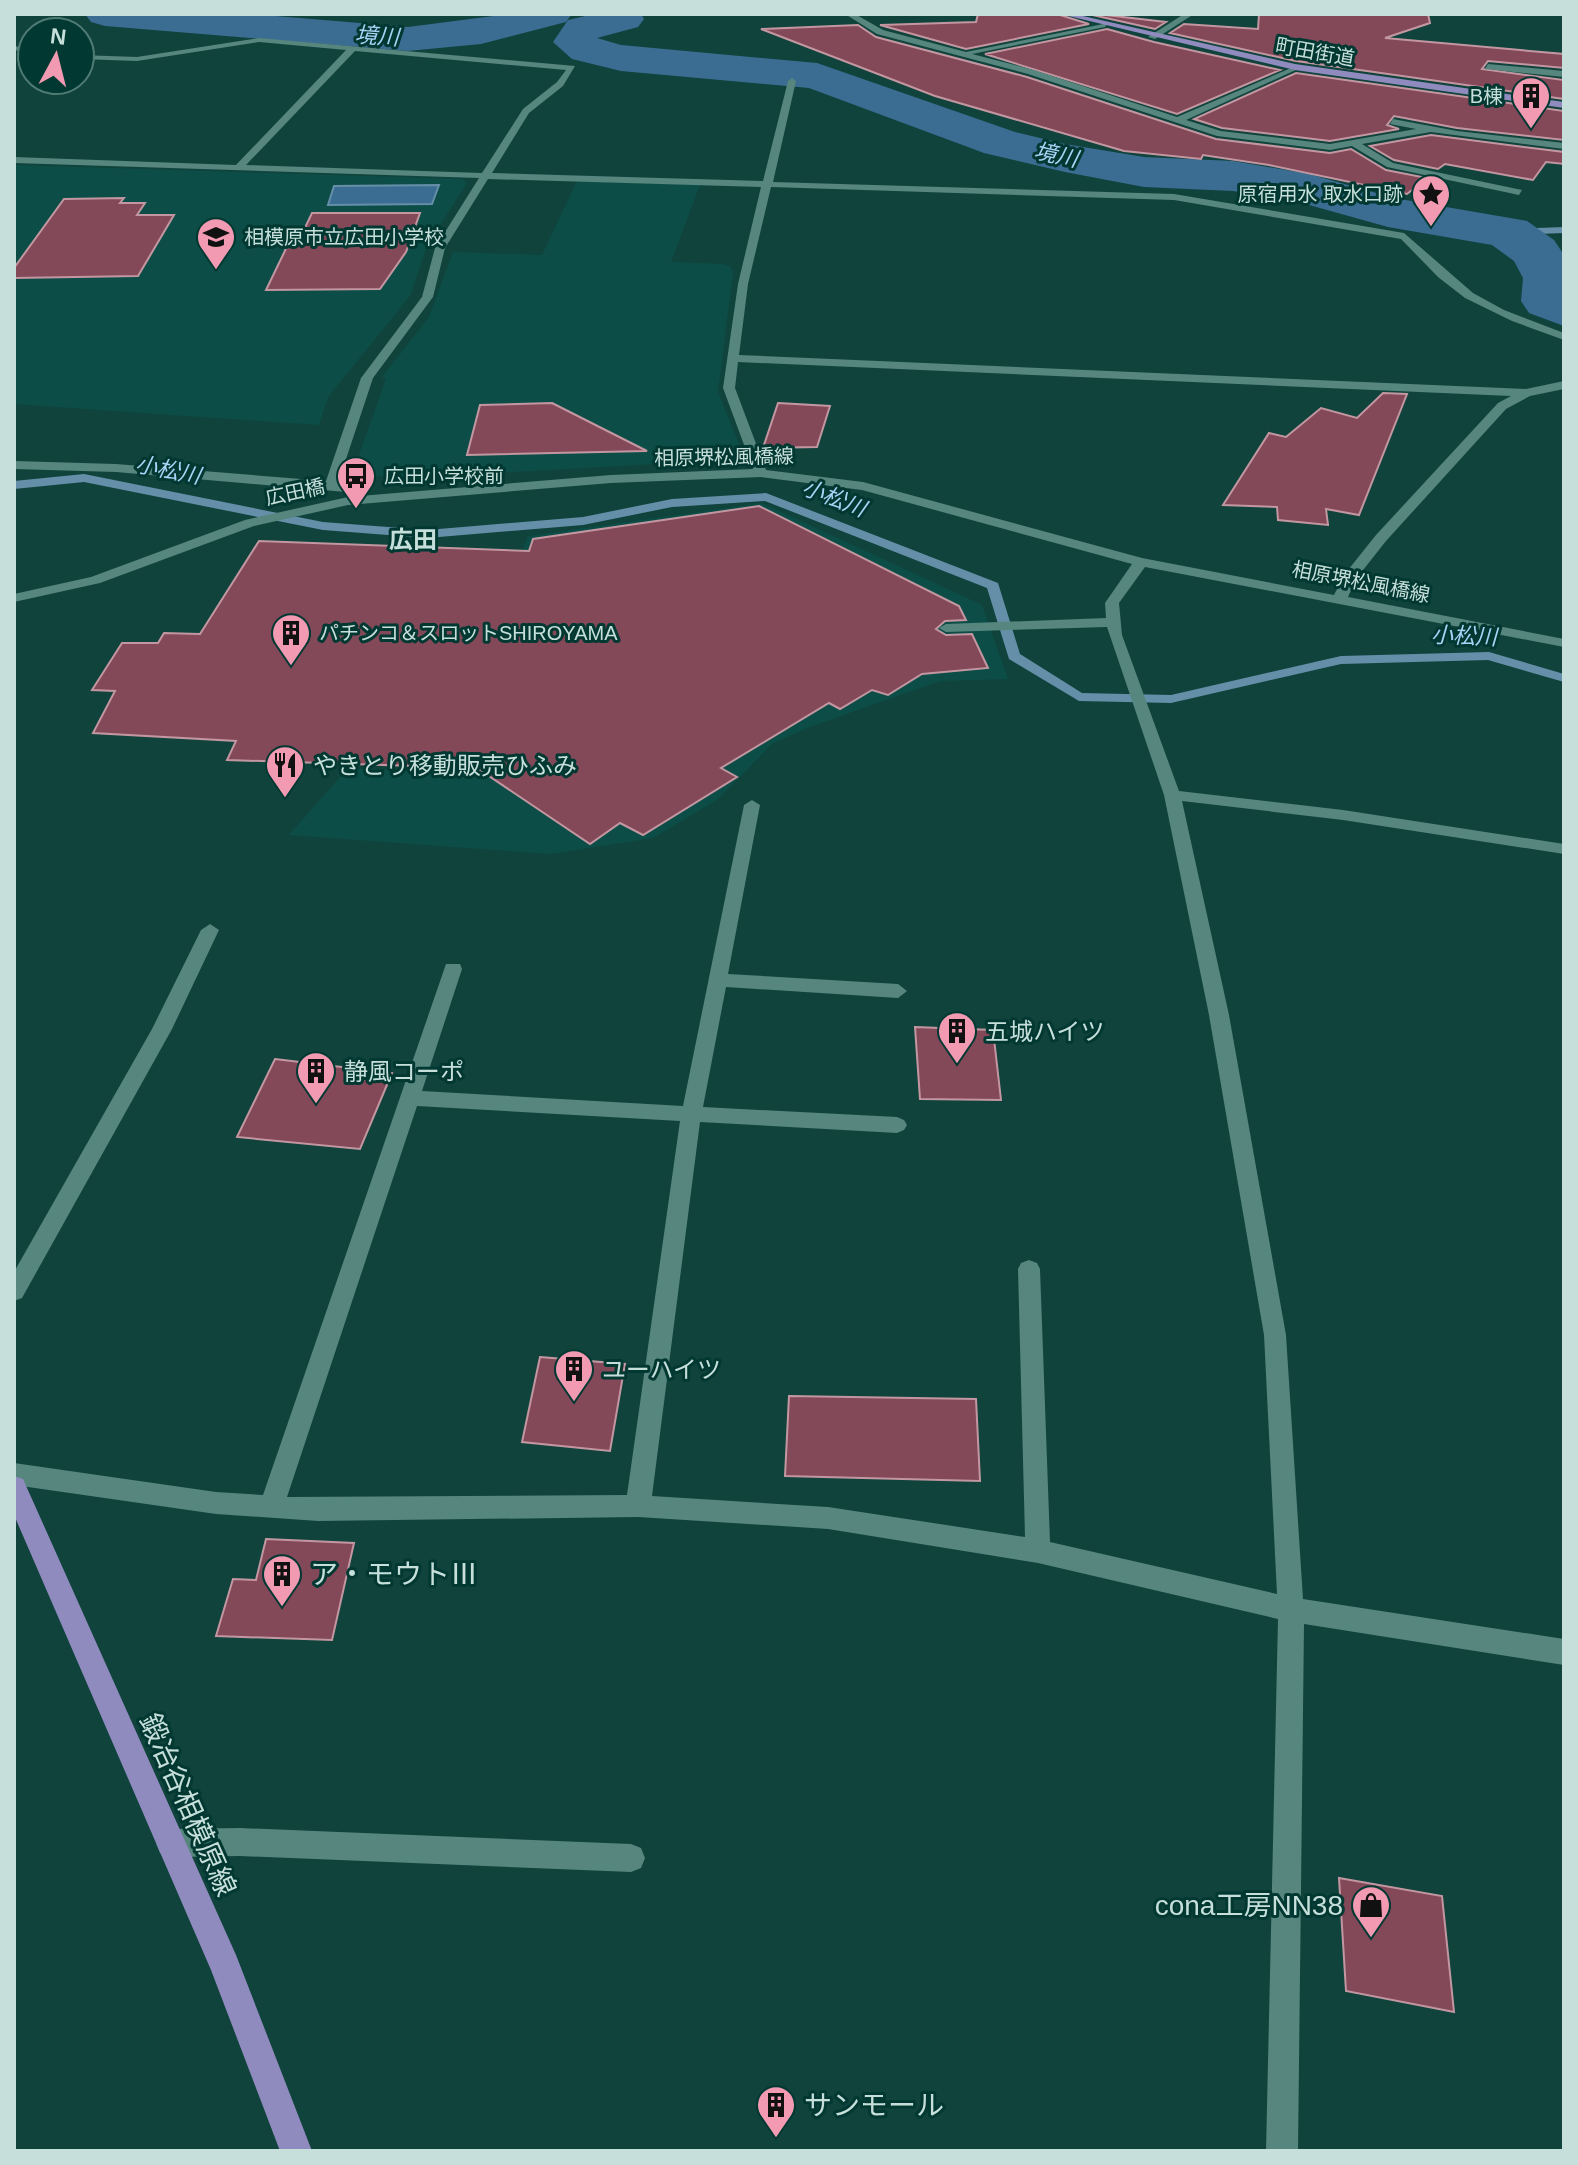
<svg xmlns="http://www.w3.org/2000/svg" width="1578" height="2165" font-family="Helvetica,'Noto Sans JP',sans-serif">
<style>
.built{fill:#0c4e47}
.water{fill:#3b6d93;stroke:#658fa8;stroke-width:2}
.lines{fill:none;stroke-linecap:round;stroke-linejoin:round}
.stream{fill:#658fa8;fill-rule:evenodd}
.river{fill:#3b6d93;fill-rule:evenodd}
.building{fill:#834959;stroke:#c397a1;stroke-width:2}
.minor{fill:#56867e;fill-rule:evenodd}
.major{fill:#908bbf;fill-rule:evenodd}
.labels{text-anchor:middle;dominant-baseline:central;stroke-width:6;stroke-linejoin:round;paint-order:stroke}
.far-street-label{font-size:20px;fill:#c6dfda;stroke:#023832}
.far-poi-label{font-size:20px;fill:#c6dfda;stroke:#023832;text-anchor:start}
.far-water-label{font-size:22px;font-style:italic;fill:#a8d3f6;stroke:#023832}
.far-quarter-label{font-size:24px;font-weight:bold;fill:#c6dfda;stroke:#023832}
.poi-label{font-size:24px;fill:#c6dfda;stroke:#023832;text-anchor:start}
.near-poi-label{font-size:28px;fill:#c6dfda;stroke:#023832;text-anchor:start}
.near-street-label{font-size:28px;fill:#c6dfda;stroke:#023832}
</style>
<rect width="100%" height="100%" fill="#10433c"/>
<path class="built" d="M14,165L462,179L467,183L427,245L410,296L328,397L319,425L14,404Z
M577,181L700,185L671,262L722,264L730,266L733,272L718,392L745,459L426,477L355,476V466L386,379L382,377L429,317L453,252L542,255Z
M762,503L982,605L1008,679L940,681L807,728L772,744L718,799L653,838L551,854L289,835L348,768L437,773L528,536Z"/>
<path class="water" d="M439,185L432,204L328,205L334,186Z"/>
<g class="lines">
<path class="stream" d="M1564,227V233L1508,235L1503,232L1508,229Z
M84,474L323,522L427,530L583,517L672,499L766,493L998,583L1020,654L1082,693L1171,695L1341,656L1489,652L1564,674V682L1488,660L1341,664L1171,703L1079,701L1009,659L987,588L765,501L672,507L583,525L427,538L323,530L84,482L14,489V481Z"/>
<path class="river" d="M85,14H252L408,27L509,14H572L566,22L481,44L408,51L105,26L91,22Z
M594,14H641L644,19L638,27L597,38L621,45L817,63L1015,132L1065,144L1144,157L1233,161L1309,174L1394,198L1527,221L1554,240L1564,255V326L1529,313L1521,301L1523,278L1514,261L1492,245L1388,227L1302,203L1233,191L1144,187L1065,172L984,153L809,88L621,71L572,59L553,42L568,20Z"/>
</g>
<path class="building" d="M978,14H1057L1089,24L966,49L880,25L976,22Z
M1088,14H1097L1166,22L1155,29Z
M1259,14H1428L1430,23L1385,38L1564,54V68L1488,61L1482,69L1564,80V99L1296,61L1170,33L1184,24L1258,29Z
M858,25L876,37L1027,77L1216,139L1330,153L1351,149L1386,170L1427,178L1407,194L1269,165L1203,155L1201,159L1124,151L935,96L761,29Z
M1107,29L1154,42L1280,70L1177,114L985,54Z
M1296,73L1564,111V140L1457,128L1394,116L1387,125L1399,129L1330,141L1222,128L1194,119Z
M1431,135L1564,152V164L1546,162L1533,180L1445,164L1438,169L1394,160L1370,146Z
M124,198L120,203H145L137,215H174L138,276L14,278V268L64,199Z
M312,213H420L406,252L380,289L266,290L294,232H303Z
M1383,393L1407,394L1359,515L1326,509L1328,525L1278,520L1277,507L1223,505L1269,433L1286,437L1321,408L1357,418Z
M552,403L647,451L467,455L480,405Z
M778,403L830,406L817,447L763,448Z
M759,506L959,606L966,620L945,621L936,629L946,635L972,634L988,668L922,674L888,695L872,690L840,709L829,703L721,768L737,777L643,835L620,823L590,844L477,768L227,760L236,741L93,733L115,691L92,690L122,643H158L164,633L200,634L259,541L529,551L533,539Z
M915,1027L993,1030L1001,1100L920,1099Z
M275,1059L392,1073L360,1149L237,1137Z
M540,1357L625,1364L610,1451L522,1442Z
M789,1396L976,1399L980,1481L785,1476Z
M266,1539L354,1543L332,1640L216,1636L233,1579L256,1580Z
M1339,1878L1442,1896L1454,2012L1346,1991Z"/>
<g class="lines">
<path class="minor" d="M845,14H855L883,30L966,52L1108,23L1105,27L972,54L1034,70L1177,117L1298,65V69L1186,120L1221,131L1330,144L1416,129L1390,124L1393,119L1457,131L1564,143V149L1431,132L1362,144L1393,163L1522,190L1519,195L1387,167L1352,146L1330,150L1217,136L1028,74L877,34Z
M1184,14H1194L1155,39L1148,37Z
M259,38L575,66L563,86L529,113L492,173L763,181L788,81L792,78L796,81L773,182L1174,194L1404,233L1473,293L1504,310L1564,333V340L1512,321L1465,298L1438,277L1401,239L1174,200L771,187L748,284L739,355L1526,389L1564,381V389L1530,396L1506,409L1386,541L1356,579L1348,597L1564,639V647L1145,567L1119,603L1122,635L1179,791L1343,810L1564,844V854L1343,820L1182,801L1229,1015L1286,1335L1303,1599L1564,1639V1665L1304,1624L1298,2151H1266L1278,1619L1038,1563L828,1529L638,1517L318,1521L216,1514L14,1485V1463L216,1492L263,1495L446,964H460L462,969L422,1091L683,1106L744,805L752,800L760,805L728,974L898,984L907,991L898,998L726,987L703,1107L897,1117L904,1120L907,1125L904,1130L897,1133L700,1122L652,1496L828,1507L1025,1537L1018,1269L1021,1263L1029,1260L1037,1263L1040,1269L1050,1542L1277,1594L1264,1335L1209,1015L1164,795L1107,627L946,632L939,628L946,624L1106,618L1105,603L1132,564L862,490L761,477L611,483L348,505L254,526L100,583L14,602V594L91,577L245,520L348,497L611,475L753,469L723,388L738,284L761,187L488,179L445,248L433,297L373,378L338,483L346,486V492L116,472L14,469V461L116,464L326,481L361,378L422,297L435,248L479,178L14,163V157L236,165L346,50L259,42L137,61L80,59V55L137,57ZM355,51L566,70L557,82L523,109L482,173L246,165ZM738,362L1511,396L1498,403L1376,535L1344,575L1334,595L1142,558L863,482L766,470L735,388ZM417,1106L680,1121L627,1495L287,1497Z
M14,46L32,49V53L14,50Z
M1488,64L1564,71V77L1485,69Z
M210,924L219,930L172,1029L22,1298L14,1301V1272L152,1029L201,930Z
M240,1828L631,1844L641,1848L645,1858L641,1868L631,1872L240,1856L170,1857L160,1853L156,1843L160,1833L170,1829Z"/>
<path class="major" d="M1060,14H1074L1295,64L1564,102V108L1295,70Z
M14,1476L23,1479L236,1955L312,2151H280L211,1970L14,1515Z"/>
</g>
<defs>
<g id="building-pin" transform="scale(2)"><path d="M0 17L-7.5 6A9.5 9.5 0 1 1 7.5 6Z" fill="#f19ab1" stroke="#023832"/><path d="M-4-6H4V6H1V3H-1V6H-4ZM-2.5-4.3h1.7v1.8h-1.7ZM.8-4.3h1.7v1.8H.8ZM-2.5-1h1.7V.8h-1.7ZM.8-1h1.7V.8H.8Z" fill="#111"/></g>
<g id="sight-pin" transform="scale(2)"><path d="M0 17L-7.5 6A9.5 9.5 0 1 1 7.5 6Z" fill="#f19ab1" stroke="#023832"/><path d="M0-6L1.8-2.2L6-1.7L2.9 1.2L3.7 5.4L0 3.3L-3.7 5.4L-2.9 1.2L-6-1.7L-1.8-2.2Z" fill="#111"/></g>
<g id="school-pin" transform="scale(2)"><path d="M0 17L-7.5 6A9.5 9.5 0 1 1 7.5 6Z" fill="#f19ab1" stroke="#023832"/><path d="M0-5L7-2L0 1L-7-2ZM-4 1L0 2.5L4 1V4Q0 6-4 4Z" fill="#111"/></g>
<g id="bus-pin" transform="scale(2)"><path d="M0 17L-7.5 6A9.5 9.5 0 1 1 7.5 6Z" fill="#f19ab1" stroke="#023832"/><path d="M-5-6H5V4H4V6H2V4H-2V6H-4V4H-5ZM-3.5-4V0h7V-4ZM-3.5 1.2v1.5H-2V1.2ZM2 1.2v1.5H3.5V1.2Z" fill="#111"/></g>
<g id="restaurant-pin" transform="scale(2)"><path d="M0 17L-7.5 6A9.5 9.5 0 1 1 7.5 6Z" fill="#f19ab1" stroke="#023832"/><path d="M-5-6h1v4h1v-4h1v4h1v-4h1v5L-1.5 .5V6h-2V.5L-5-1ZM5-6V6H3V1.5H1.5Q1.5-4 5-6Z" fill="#111"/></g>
<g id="shop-pin" transform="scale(2)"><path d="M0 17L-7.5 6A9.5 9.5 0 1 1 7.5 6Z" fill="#f19ab1" stroke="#023832"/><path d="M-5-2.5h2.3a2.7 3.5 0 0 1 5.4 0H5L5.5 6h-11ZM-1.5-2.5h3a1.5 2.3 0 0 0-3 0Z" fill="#111"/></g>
</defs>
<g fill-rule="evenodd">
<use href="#building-pin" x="1531" y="96"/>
<use href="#sight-pin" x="1431" y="194"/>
<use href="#school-pin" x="216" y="237"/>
<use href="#bus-pin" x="356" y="476"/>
<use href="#building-pin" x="291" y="633"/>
<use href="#restaurant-pin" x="285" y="765"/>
<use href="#building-pin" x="957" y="1031"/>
<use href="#building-pin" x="316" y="1071"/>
<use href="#building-pin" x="574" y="1369"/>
<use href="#building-pin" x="282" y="1574"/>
<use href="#shop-pin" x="1371" y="1905"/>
<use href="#building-pin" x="776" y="2105"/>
</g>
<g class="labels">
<g class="far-street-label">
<text transform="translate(1315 52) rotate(10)">町田街道</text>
<text transform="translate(724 457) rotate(-1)">相原堺松風橋線</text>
<text transform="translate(295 492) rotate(-12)">広田橋</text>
<text transform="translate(1361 582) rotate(11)">相原堺松風橋線</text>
</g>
<g class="far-poi-label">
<text x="1503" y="96" text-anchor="end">B棟</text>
<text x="1403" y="194" text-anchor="end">原宿用水 取水口跡</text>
<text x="244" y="237">相模原市立広田小学校</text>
<text x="384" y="476">広田小学校前</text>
<text x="319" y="633">パチンコ＆スロットSHIROYAMA</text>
</g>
<g class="far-water-label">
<text transform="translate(377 36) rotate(4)">境川</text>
<text transform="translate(1056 155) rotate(12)">境川</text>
<text transform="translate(168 470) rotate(11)">小松川</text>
<text transform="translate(834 498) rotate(21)">小松川</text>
<text transform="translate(1464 636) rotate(2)">小松川</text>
</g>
<g class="far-quarter-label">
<text x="413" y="539">広田</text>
</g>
<g class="poi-label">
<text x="313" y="765">やきとり移動販売ひふみ</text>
<text x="985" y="1031">五城ハイツ</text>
<text x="344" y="1071">静風コーポ</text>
<text x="602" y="1369">ユーハイツ</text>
</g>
<g class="near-poi-label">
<text x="310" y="1574">ア・モウトⅢ</text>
<text x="1343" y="1905" text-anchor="end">cona工房NN38</text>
<text x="804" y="2105">サンモール</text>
</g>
<g class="near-street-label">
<text transform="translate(188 1805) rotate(66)">鍛冶谷相模原線</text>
</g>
</g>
<rect width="1578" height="2165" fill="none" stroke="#c6dfda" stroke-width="32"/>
<g transform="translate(56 56) rotate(7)"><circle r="38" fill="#023832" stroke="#507b75" stroke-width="2"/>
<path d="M0-6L14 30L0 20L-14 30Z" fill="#f19ab1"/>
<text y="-12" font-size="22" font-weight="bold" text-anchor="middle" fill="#c6dfda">N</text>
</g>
</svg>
